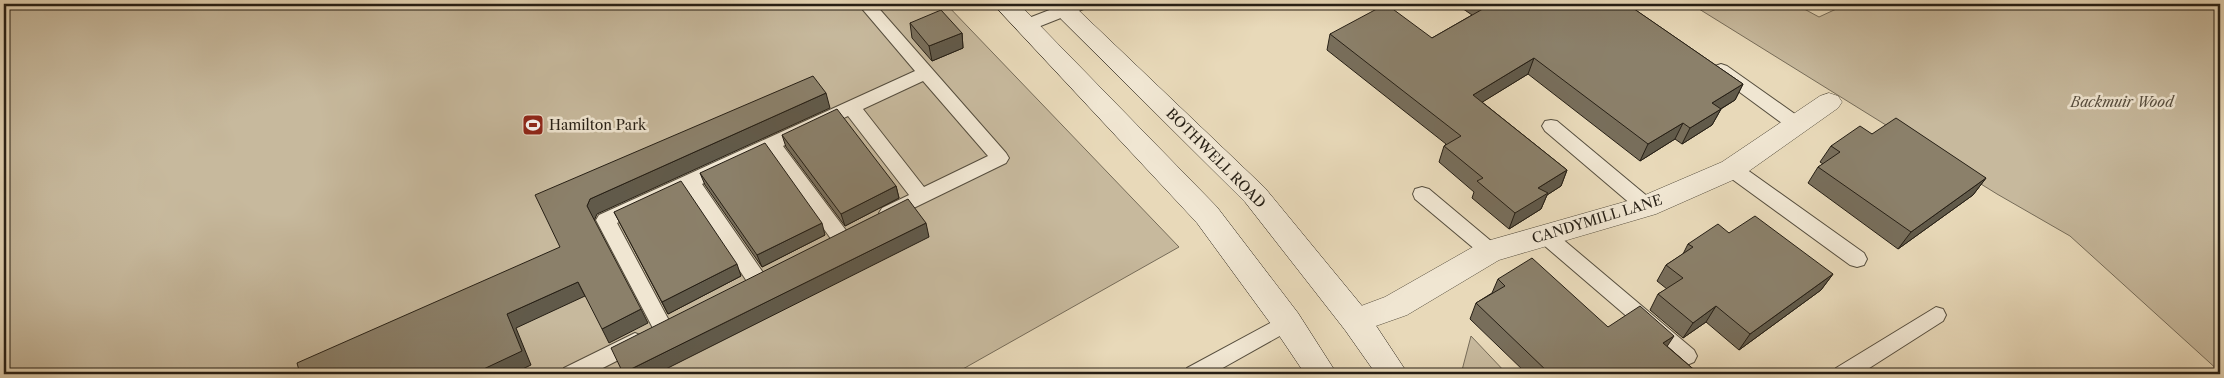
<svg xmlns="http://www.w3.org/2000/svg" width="2224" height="378" font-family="'Libre Caslon Text',serif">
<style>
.green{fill:#c7b99d;stroke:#766c59}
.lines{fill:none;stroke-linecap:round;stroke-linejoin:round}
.lane-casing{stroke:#564e3e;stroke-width:2}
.street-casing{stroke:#564e3e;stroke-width:1}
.secondary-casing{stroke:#261f15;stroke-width:1}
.lane{fill:#f0e6d2;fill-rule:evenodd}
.street{fill:#f0e6d2;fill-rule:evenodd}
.secondary{fill:#f0e6d2;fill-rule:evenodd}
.wall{fill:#786e5b;stroke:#261f15}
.shaded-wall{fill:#615a4a;stroke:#261f15}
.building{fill:#8b806a;stroke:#261f15}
.labels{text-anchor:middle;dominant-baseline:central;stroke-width:5;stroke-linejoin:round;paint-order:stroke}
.park-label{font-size:14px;font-style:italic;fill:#564d3e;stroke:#f0e6d2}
.poi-label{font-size:14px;fill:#261f15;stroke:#f0e6d2;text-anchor:start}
.street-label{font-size:14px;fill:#261f15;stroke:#f0e6d2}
</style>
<rect width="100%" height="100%" fill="#e8d9b9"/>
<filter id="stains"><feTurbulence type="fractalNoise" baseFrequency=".004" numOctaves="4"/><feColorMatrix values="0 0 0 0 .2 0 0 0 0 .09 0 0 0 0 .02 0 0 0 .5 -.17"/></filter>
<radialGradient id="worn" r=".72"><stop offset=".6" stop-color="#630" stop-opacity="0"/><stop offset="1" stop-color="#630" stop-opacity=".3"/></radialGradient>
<path class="green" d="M4,4H946L1179,247L954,374H4Z
M1691,4H1795L1819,17L1847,4H2220V372L2070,236L1997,194Z
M1471,336L1507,374H1461Z"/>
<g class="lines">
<g class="lane-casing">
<path id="lane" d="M858,4H875L1006,153L1009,158L1006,163L889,220L882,218L879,213L882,208L909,195L848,116L783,146L848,233L851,238L848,243L841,246L834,243L769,153L702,184L764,274L767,280L764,286L757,288L750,286L687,191L617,223L673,328L670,334L663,337L656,334L596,220L599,215L915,71ZM923,81L988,156L924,187L863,109Z
M1065,4H1088L1086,8L1033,29H1021L1019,25L1021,21Z
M1721,64L1727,66L1802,119L1805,124L1802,129L1796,130L1790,129L1715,74L1712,70L1715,66Z
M1551,120L1557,121L1653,201L1655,206L1653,211L1646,213L1639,211L1545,131L1542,126L1545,121Z
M1732,162L1739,164L1864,253L1867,259L1864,265L1857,267L1850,265L1725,174L1723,169L1725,164Z
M1422,187L1429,189L1497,246L1500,251L1497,256L1490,259L1483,256L1415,199L1413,194L1415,189Z
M1546,228L1553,231L1694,350L1697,356L1694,362L1687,365L1680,362L1539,241L1536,236L1539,231Z
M1936,307L1943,309L1946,315L1943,321L1860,374H1833L1836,368Z
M1287,314L1294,316L1297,322L1294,328L1212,374H1184L1187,368Z
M635,333L642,336L645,342L642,348L591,374H561L564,368Z"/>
</g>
<g class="street-casing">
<path id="street" d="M1829,93L1838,96L1842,102L1838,108L1742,176L1656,214L1499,260L1407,315L1356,333L1345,330L1341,321L1345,312L1385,297L1480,243L1638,198L1722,162L1820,96Z"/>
</g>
<g class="secondary-casing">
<path id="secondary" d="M993,4H1019L1217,207L1298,313L1337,374H1305L1276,331L1197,223Z
M1046,4H1072L1265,188L1367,312L1408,374H1376L1345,330L1245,202Z"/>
</g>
<use href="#lane" class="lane"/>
<use href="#street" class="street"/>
<use href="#secondary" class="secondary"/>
</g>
<path class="wall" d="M1456,4H1643L1634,9L1743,84L1735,100L1721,109L1712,125L1682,144L1675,139L1640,161L1528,74L1482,102L1567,170L1561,186L1547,195L1541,209L1509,229L1472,198L1474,192L1439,162L1444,146L1446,144L1327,50L1330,34L1432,38L1472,15Z
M910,23L962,33L963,48L932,61L912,38Z
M1872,134L1986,178L1973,195L1898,249L1808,183L1818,167L1823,164L1820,162L1831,146Z
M782,135L896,186L899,198L845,226L786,147Z
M700,173L825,235L762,267L705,185Z
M614,212L741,276L668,314Z
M1729,233L1833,274L1821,290L1739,350L1706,322L1683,338L1650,310L1658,294L1667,289L1657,281L1666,265L1683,254L1688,244Z
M1498,279L1608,327L1667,346L1699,374H1527L1470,319L1476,303L1492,293Z"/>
<path class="shaded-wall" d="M1624,4H1643L1618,19Z
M962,33L963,48L932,61L929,46Z
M1534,58L1528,74L1468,111L1473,95Z
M1743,84L1735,100L1704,119L1712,103Z
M826,93L830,108L597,214L594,221L587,206L590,199Z
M1721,109L1712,125L1682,144L1690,128Z
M1683,123L1675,139L1640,161L1648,144Z
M1567,170L1561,186L1547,195L1541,209L1509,229L1515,213L1538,188Z
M1986,178L1973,195L1898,249L1911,232Z
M896,186L899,198L845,226L841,214Z
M822,223L825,235L762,267L757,255Z
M926,223L929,237L656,374H624L623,373Z
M737,264L741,276L668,314L662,302Z
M1833,274L1821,290L1739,350L1750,334Z
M578,282L585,296L516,328L531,365L512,374H473L507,314Z
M1716,306L1706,322L1683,338L1693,323Z
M641,309L648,323L609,343L602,329Z
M1674,336L1664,351L1663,343Z"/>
<path class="building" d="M1386,4L1432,38L1488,6L1484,4H1627L1743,84L1712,103L1721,109L1690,128L1683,123L1648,144L1534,58L1473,95L1567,170L1538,188L1548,193L1515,213L1477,181L1483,178L1444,146L1461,136L1330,34Z
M941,10L962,33L929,46L910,23Z
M813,76L826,93L590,199L587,206L641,309L602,329L578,282L507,314L522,351L473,374H300L297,363L560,247L535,195Z
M837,109L896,186L841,214L782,135Z
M1896,118L1986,178L1911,232L1818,167L1840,152L1831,146L1860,126L1872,134Z
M765,143L822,223L757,255L700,173Z
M681,181L737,264L662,302L614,212Z
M908,199L926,223L623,373L611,348Z
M1755,216L1833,274L1750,334L1716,306L1693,323L1658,294L1683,278L1666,265L1693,247L1688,244L1718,224L1729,233Z
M1532,258L1608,327L1640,306L1674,336L1663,343L1699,374H1564L1563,373L1561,374H1550L1476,303L1505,286L1498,279Z"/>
<defs>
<g id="stadium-square" transform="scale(1.125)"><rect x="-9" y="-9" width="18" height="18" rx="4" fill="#8f2418" stroke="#f0e6d2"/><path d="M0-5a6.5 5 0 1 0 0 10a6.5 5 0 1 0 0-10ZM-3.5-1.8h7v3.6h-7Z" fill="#fff"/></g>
</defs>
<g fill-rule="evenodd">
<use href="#stadium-square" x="533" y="125"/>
</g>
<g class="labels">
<g class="park-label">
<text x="2122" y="102">Backmuir Wood</text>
</g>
<g class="poi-label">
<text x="549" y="125">Hamilton Park</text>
</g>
<g class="street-label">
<text transform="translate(1216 158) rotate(45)">BOTHWELL ROAD</text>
<text transform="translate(1597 219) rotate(-17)">CANDYMILL LANE</text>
</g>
</g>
<rect width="2224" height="378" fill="none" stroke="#e8d9b9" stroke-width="20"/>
<rect x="5" y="5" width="2214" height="368" fill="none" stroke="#261f15" stroke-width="2.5"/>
<rect x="10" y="10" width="2204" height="358" fill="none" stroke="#261f15"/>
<rect width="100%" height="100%" filter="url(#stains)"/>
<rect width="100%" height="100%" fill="url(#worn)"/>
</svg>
